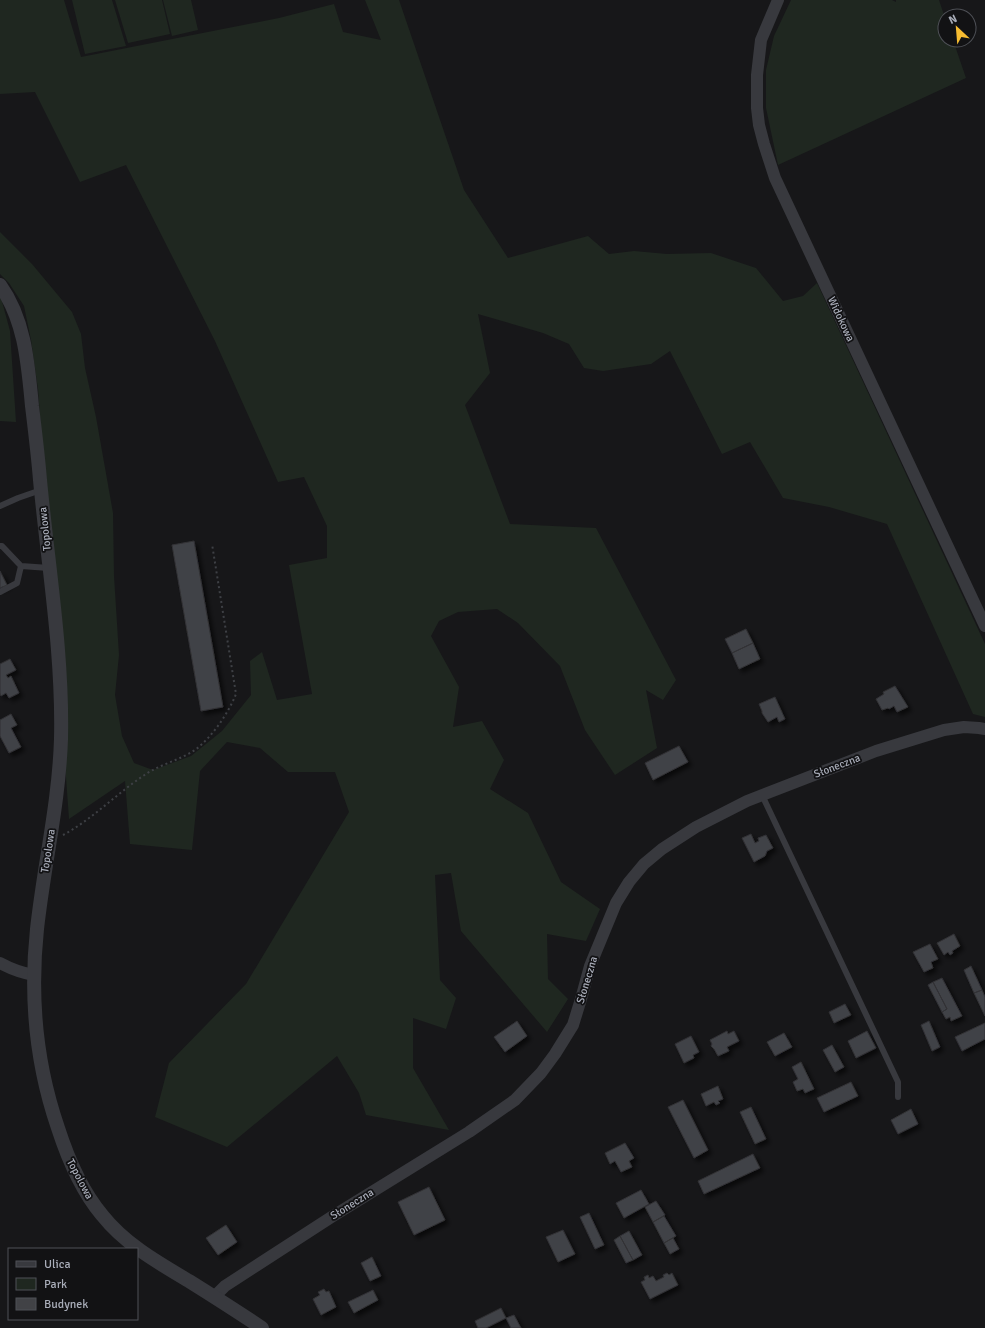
<svg xmlns="http://www.w3.org/2000/svg" width="985" height="1328" font-family="Signika,sans-serif">
<style>
.green{fill:#1f2720}
.building{fill:#414246;stroke:#313135;filter:url(#shadow)}
.lines{fill:none;stroke-linecap:round;stroke-linejoin:round}
.path{stroke:#3e4045;stroke-width:2;stroke-dasharray:2 3;stroke-linecap:butt}
.service{stroke:#38393e;stroke-width:6}
.minor{stroke:#38393e;stroke-width:12}
.tertiary{stroke:#38393e;stroke-width:14}
.labels{text-anchor:middle;dominant-baseline:central;stroke-width:3.5;stroke-linejoin:round;paint-order:stroke}
.street-label{font-size:11px;fill:#a9adb9;stroke:#121214}
</style>
<defs>
<filter id="shadow"><feDropShadow dx="3.5" dy="3.5" stdDeviation="2" flood-color="#0009"/></filter>
</defs>
<rect width="100%" height="100%" fill="#171719"/>
<path class="green" d="M0,0H64L81,57L279,18L334,4L343,32L381,40L365,0H399L464,190L508,258L588,236L609,254L634,251L667,254L711,253L756,268L783,301L803,296L817,283L985,644V717L973,714L887,524L829,507L783,498L750,442L722,454L670,351L651,364L603,371L584,368L569,344L543,333L478,314L490,373L465,405L510,524L596,528L676,680L663,700L646,690L657,748L615,775L585,730L560,666L518,623L497,609L458,612L439,621L431,636L459,687L453,727L482,721L504,760L490,789L528,813L561,882L600,909L586,941L547,934L548,979L568,999L547,1032L461,931L451,873L435,875L440,980L456,998L446,1029L413,1018V1068L449,1130L366,1115L359,1093L337,1056L227,1147L155,1117L169,1063L246,984L349,812L335,772H288L260,748L227,742L200,771L192,850L130,844L125,781L69,819L38,389L31,340L24,306L9,283L0,274V232L32,264L72,312L81,334L85,368L96,417L113,513L114,576L119,655L115,695L122,736L134,763L153,770L191,756L222,731L251,695L250,661L262,652L277,700L312,694L289,565L327,558V526L304,477L278,482L215,341L126,165L80,182L35,92L0,94Z
M72,0H112L126,46L85,54Z
M115,0H162L170,34L128,43Z
M163,0H191L198,30L172,36Z
M791,0H892L896,2V0H939L945,18V40H953L966,78L778,165L766,108V70L774,36Z
M0,294L10,331L16,422L0,421Z"/>
<path class="building" d="M194,541L223,707L201,711L172,545Z
M0,571L7,585L0,588Z
M746,629L753,643L732,653L725,639Z
M753,643L760,659L739,669L732,653Z
M10,659L16,670L6,675L8,678L11,676L19,693L9,698L6,693L1,696L0,693V664Z
M895,686L908,707L897,712L894,706L889,709L888,708L882,710L876,699L884,694L883,692Z
M775,697L785,719L779,722L777,717L768,722L762,713V711L759,704Z
M11,714L17,725L11,728L21,747L9,753L0,736V720Z
M679,746L688,762L653,780L645,763Z
M751,834L755,843L759,841L758,838L766,835L773,848L767,851L765,856L754,862L742,838Z
M954,934L960,946L952,951L953,953L950,955L948,952L944,955L937,943Z
M930,944L938,959L931,962L933,968L924,972L913,952Z
M971,966L982,990L974,993L964,970Z
M942,978L962,1016L951,1021L950,1017L946,1019L942,1012L947,1009L933,982Z
M933,982L947,1009L942,1012L928,985Z
M982,990L985,997V1016L974,993Z
M845,1004L851,1015L834,1023L829,1012Z
M517,1021L527,1036L505,1052L494,1037Z
M929,1021L940,1047L932,1051L921,1025Z
M985,1023V1039L962,1051L955,1037Z
M727,1031L728,1034L734,1031L739,1041L727,1047L729,1051L718,1056L714,1049L711,1046L712,1044L710,1040Z
M867,1031L876,1048L856,1058L848,1041Z
M784,1033L792,1047L775,1056L767,1042Z
M691,1036L699,1052L693,1055L694,1058L684,1063L675,1044Z
M832,1045L844,1067L835,1072L823,1050Z
M801,1062L814,1089L805,1093L803,1089L797,1091L793,1082L798,1079L792,1067Z
M851,1082L858,1096L824,1112L817,1098Z
M718,1086L723,1099L718,1101L720,1103L716,1105L714,1102L706,1106L701,1094Z
M683,1100L708,1150L694,1158L668,1107Z
M751,1107L766,1139L755,1144L740,1112Z
M911,1109L918,1124L898,1134L891,1120Z
M625,1143L634,1158L629,1161L632,1167L621,1172L615,1161L610,1164L605,1153Z
M753,1154L760,1168L704,1194L698,1181Z
M429,1187L445,1220L414,1235L398,1202Z
M641,1190L649,1204L624,1218L616,1203Z
M656,1201L665,1215L653,1222L645,1207Z
M589,1213L604,1245L595,1249L580,1217Z
M664,1216L676,1236L664,1243L653,1222Z
M226,1225L237,1242L218,1255L206,1238Z
M563,1230L575,1254L558,1262L546,1237Z
M629,1231L642,1255L633,1260L620,1236Z
M620,1236L633,1260L626,1263L614,1240Z
M673,1238L679,1249L670,1254L664,1243Z
M372,1257L381,1276L370,1281L361,1263Z
M667,1273L669,1275L672,1273L678,1285L650,1299L641,1282L645,1280L644,1277L648,1275L649,1278L653,1276L656,1281L664,1277L663,1275Z
M324,1289L326,1292L329,1291L336,1307L321,1315L313,1299L320,1295L318,1292Z
M373,1290L378,1300L354,1313L348,1302Z
M501,1308L506,1318L486,1328H478L475,1321Z
M514,1315L521,1328H511L506,1318Z"/>
<g class="lines">
<path class="path" d="M63,835C93,819 117,793 146,774C161,764 180,760 195,750C212,737 228,714 236,694L212,544"/>
<path class="service" d="M0,506L18,498L41,490
M0,546H2L21,566L49,568
M0,592L17,583L21,566
M762,795L898,1082V1097"/>
<path class="minor" d="M778,0L761,40L757,75V108L759,125L764,144L775,178L985,626
M0,963C11,969 22,973 34,975
M214,1297L225,1286L333,1216L469,1132L515,1100L541,1073L555,1054L573,1025L581,999L590,966L616,903L629,882L644,864L662,849L696,827L747,801L876,751L944,730L964,727L979,728L985,729"/>
<path class="tertiary" d="M0,285C25,320 28,364 32,406C35,431 38,455 40,480C48,566 63,653 61,739C59,803 44,865 37,929C30,995 36,1064 58,1128C68,1159 81,1190 102,1215C125,1244 157,1262 189,1281C213,1296 238,1312 262,1328"/>
</g>
<g class="labels">
<g class="street-label">
<text transform="translate(841 319) rotate(65)">Widokowa</text>
<text transform="translate(45 529) rotate(-96)">Topolowa</text>
<text transform="translate(837 766) rotate(-21)">Słoneczna</text>
<text transform="translate(48 851) rotate(-81)">Topolowa</text>
<text transform="translate(587 980) rotate(-73)">Słoneczna</text>
<text transform="translate(80 1179) rotate(62)">Topolowa</text>
<text transform="translate(352 1204) rotate(-32)">Słoneczna</text>
</g>
</g>
<rect x="8" y="1248" width="130" height="72" fill="#121214" stroke="#4e5056"/>
<rect x="16" y="1261" width="20" height="6" fill="#38393e" stroke="#4e5056"/>
<text x="44" y="1268" font-size="12" fill="#a9adb9">Ulica</text>
<rect x="16" y="1278" width="20" height="12" fill="#1f2720" stroke="#4e5056"/>
<text x="44" y="1288" font-size="12" fill="#a9adb9">Park</text>
<rect x="16" y="1298" width="20" height="12" fill="#414246" stroke="#4e5056"/>
<text x="44" y="1308" font-size="12" fill="#a9adb9">Budynek</text>
<g transform="translate(957 28) rotate(334)"><circle r="19" fill="#121214" stroke="#4e5056"/>
<path d="M0-3L7 15L0 10L-7 15Z" fill="#f7bc31"/>
<text y="-6" font-size="11" font-weight="bold" text-anchor="middle" fill="#a9adb9">N</text>
</g>
</svg>
